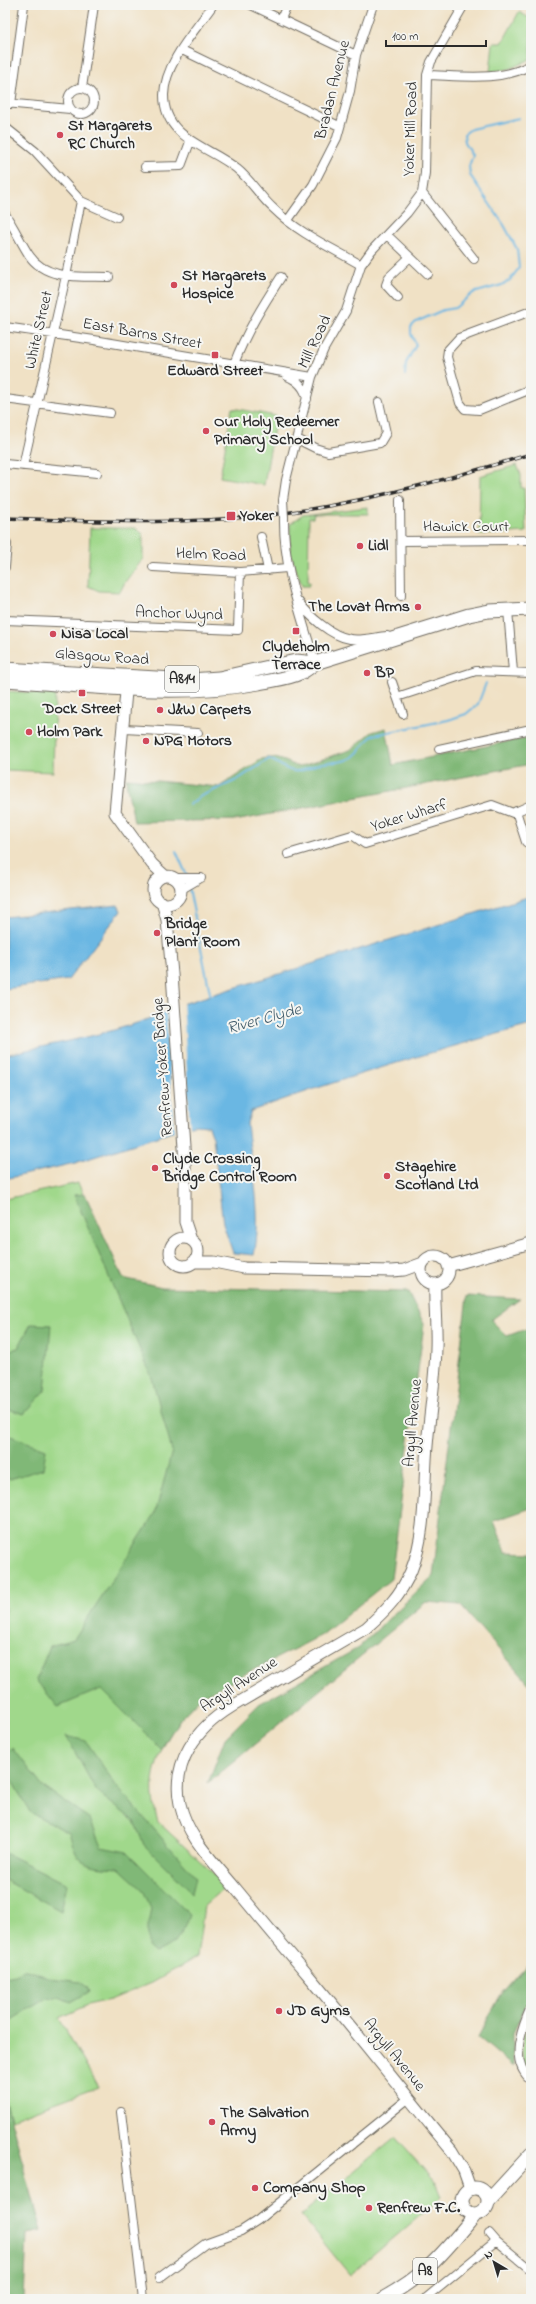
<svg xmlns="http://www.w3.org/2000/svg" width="536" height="2304" font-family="'Indie Flower',sans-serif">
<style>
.green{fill:#a0d88b;stroke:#66825b}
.forest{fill:#80b877;stroke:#567251}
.water{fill:#6ab7e3;stroke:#4a7187}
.pier{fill:#f0e1c5}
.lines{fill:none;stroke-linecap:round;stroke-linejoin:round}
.stream{stroke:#6ab7e3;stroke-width:2}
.street-casing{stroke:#706b61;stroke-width:10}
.secondary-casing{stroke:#706b61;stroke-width:13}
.primary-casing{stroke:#706b61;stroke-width:15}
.street{stroke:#fff;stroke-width:8}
.secondary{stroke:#fff;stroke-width:11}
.primary{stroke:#fff;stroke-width:13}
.rail-casing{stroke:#2b2b2b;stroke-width:3.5}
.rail{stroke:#f6f6f2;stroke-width:2;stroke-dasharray:6;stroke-linecap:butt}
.street-bridge-casing{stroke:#706b61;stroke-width:10;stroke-linecap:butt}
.street-bridge{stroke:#fff;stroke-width:8}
.poi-dot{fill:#d1495b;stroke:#f6f6f2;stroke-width:1.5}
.labels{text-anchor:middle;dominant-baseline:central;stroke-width:4;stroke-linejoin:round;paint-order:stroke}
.shield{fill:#f6f6f2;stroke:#686867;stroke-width:1}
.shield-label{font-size:15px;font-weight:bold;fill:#2b2b2b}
.street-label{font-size:16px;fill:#2b2b2b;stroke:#f6f6f2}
.poi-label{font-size:16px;font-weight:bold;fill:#2b2b2b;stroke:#f6f6f2;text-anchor:start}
.water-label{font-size:17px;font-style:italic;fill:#415c6b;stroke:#f6f6f2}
</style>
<rect width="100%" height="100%" fill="#f6f6f2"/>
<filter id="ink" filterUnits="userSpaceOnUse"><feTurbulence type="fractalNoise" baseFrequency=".025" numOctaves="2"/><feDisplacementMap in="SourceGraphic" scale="8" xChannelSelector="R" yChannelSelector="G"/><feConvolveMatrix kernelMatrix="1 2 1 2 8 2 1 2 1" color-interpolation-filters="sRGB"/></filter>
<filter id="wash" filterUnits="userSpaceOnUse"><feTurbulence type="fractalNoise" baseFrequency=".012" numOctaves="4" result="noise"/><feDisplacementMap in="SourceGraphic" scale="16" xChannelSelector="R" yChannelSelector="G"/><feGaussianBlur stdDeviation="0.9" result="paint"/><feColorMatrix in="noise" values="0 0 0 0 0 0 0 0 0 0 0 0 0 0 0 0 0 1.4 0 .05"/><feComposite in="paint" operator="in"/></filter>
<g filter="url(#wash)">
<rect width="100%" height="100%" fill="#f0e1c5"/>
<path class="green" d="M519,12L531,19V59L509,69L490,72L493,43H502Z
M232,408L276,416L264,485L220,477Z
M517,465L521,475V488H524L526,532L479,535L480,476Z
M368,507V514H314L313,518H309L308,582L311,583L309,586H302L290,552V524L303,515Z
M90,528H135L143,534V559L125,582L120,592L99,591L88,586Z
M5,691L55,694L53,772L5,770Z
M78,1183L208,1455L180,1719C157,1754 145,1779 158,1822L227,1886L204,1906L197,1957L151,1983L110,2000L87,2005L59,2018L98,2087L11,2119L5,2099V1199Z
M531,2015V2075C516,2058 523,2035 531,2015Z
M395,2137L437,2184L442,2197L350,2275L301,2215Z"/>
<path class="forest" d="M386,728L393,765L531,737V764L240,820L134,822C132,807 127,793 126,778L219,787L262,759C276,755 286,762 299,767L350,750L372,732Z
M85,1194L123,1278L162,1287L408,1292L424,1324L391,1579L322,1635L202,1696L180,1719L161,1749L101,1689L58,1707L36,1680L50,1646L74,1639L155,1514L172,1451L152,1378L74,1195Z
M467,1296L520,1299L491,1320L507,1336L526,1329L531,1352V1508L494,1521L506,1552L531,1553V1686L460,1605L426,1602L208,1783L225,1738L259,1704L358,1648L433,1576Z
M31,1324L51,1325L45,1391L24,1414L5,1408V1352L18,1348Z
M5,1434L46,1449L43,1469L10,1479L5,1476Z
M66,1736L86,1741L117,1787L196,1877L192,1893L144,1845L134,1821L97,1792Z
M13,1748L42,1786L90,1819L101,1847L127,1852L190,1915C181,1938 176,1943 155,1953L148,1947V1926L151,1908L143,1890L119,1868C106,1867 85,1868 77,1855C73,1849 72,1840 69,1833L30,1812L5,1769V1752Z
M5,1853L67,1884L61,1911L5,1880Z
M531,1961V1995L513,2033V2067L478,2037L500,1996Z
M22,1970H28L50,1978L80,1982L87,1987L89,1992L71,2002L58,1997L47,1998L5,2024V1977L16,1975Z
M5,2099L42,2231L27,2234L24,2299H5L7,2285L5,2282Z"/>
<path class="water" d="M531,896V1025C437,1050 342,1078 251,1111L247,1123C251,1165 263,1213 254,1255L233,1253L223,1224L213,1137L209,1126L194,1125L75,1163L5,1179V1055C62,1041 127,1033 179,1005Z
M118,905L121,911L68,980L5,989V917Z"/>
<path class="pier" d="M183,1001L190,1128L174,1133L166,1009Z"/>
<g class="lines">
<path class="stream" d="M405,375L406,363L416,345L411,334V327L416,322L443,310L455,308L473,293L502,285L510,280L519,268L517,249L504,225L470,175L469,166L473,155L465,142L464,134L471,129L519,118
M189,805L201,796L237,780L269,759C278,762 284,770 294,771C305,773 312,764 323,763C334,762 346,763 355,755C363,749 365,740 374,735L448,720L466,714L478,704L486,683
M176,851L187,876
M189,888L211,998"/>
</g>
</g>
<g filter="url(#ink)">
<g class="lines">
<g class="street-casing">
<path id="street" d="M213,5C195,31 165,62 164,95C164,140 210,146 237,169C251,180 260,197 274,209C298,233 332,248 361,265
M251,5L356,55
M281,19L287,5
M182,50L339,126
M427,75C461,76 500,82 531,65
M82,88L94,5
M68 101a13 13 0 1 1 26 0a13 13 0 1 1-26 0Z
M5,103L70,109
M11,104L24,5
M5,127L35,151L81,201L117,217
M145,167L181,166L190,142
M422,193L474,259
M5,214C14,227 20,241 29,255C46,281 83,276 109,277
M288,220L313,185L337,138L350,91L356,55L373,5
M387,235L428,274
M398,298L386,285L389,277L410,257
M531,311L459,338L448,350L447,357L460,403L465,409L479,410L531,389
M5,327L94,340L312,377
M234,364C246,332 263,305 281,277
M287,376C297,380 305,387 307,399
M5,399L110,413
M297,439L315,448L328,452L380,443L386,433L379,402
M5,464L97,473
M23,466L66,276L81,201
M283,500L286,480L312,377L324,349L346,311L361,265L372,250L407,213L422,193L425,173L427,75L431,62L464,5
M400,500L401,596
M284,517C283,569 301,614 315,663
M261,537L268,570
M401,541L531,540
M5,567L7,544
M153,567L240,572L287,568
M298,601C309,616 331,636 350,639C362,641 375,637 387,636
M508,610L513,672
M5,620L81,623
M86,624L238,630L240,572
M392,682L403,714
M397,697L476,671L531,673
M124,729L198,733
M439,749L531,729
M516,811L526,842L531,845
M288,854L352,835L365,844L492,805L513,813L531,805
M173,878H201
M180,890L199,879
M531,2007C521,2030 509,2061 531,2080
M121,2112L143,2299
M489,2233L496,2241L531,2270
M159,2278L205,2244L241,2231L258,2220L409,2098
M425,2299L496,2241"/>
</g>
<g class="secondary-casing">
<path id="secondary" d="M127,681L115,813L152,864L165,876
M153 890a14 14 0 1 1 28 0a14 14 0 1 1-28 0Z
M162,902L167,920L172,974L185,1162V1222L191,1240
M170 1252a14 14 0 1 1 28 0a14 14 0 1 1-28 0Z
M421 1270a14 14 0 1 1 28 0a14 14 0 1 1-28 0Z
M193,1262H214L244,1268L392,1271L404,1270L423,1263
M448,1266L531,1243
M435,1284C434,1305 437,1327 436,1348C435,1385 428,1423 426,1460C424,1496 425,1537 411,1571C401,1595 385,1611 366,1628L231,1707C197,1728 171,1762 180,1804C188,1839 215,1863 236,1889C260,1918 284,1947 308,1975C357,2033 404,2093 452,2151L464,2171L470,2188"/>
</g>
<g class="primary-casing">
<path id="primary" d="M5,669L190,680L219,678L296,661L315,663
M5,680C87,686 178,698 259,683C272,680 288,679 300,673C306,671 311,666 315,663L469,615L489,611L531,609
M462 2201a13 13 0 1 1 26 0a13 13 0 1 1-26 0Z
M489,2200L531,2154
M382,2299C428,2274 444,2252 476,2214"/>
</g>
<use href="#street" class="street"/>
<use href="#secondary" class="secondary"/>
<use href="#primary" class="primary"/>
<g class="rail-casing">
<path id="rail" d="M5,518C105,522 206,526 305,510C381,498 457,476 531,454"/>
</g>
<use href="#rail" class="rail"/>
<g class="street-bridge-casing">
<path id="street-bridge" d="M283,500L284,517"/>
</g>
<use href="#street-bridge" class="street-bridge"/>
</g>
</g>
<g class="poi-dot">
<circle cx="60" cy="135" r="4"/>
<circle cx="174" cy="285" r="4"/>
<rect x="211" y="351" width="8" height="8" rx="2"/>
<circle cx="206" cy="431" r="4"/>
<rect x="226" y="511" width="10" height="10" rx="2"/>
<circle cx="360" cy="546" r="4"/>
<circle cx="418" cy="607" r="4"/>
<rect x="292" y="627" width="8" height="8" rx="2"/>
<circle cx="53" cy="634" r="4"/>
<circle cx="367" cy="673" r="4"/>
<rect x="78" y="689" width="8" height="8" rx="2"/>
<circle cx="160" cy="710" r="4"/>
<circle cx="29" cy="732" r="4"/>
<circle cx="146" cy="741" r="4"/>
<circle cx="157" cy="933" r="4"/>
<circle cx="155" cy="1168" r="4"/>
<circle cx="387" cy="1176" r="4"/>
<circle cx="279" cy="2011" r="4"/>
<circle cx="212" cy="2122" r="4"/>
<circle cx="255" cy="2188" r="4"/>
<circle cx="369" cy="2208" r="4"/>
</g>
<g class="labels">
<g class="shield">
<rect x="165" y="666" width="34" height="26" rx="3"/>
<rect x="413" y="2258" width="24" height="26" rx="3"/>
</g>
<g class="shield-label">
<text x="182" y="679">A814</text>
<text x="425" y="2271">A8</text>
</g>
<g class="street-label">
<text transform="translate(333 90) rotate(-76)">Bradan Avenue</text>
<text transform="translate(411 129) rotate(-88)">Yoker Mill Road</text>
<text transform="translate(39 330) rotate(-77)">White Street</text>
<text transform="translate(142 334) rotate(10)">East Barns Street</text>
<text transform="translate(315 342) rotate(-64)">Mill Road</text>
<text x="466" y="527">Hawick Court</text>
<text transform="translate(211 555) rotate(2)">Helm Road</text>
<text transform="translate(179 614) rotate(2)">Anchor Wynd</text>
<text transform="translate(102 657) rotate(4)">Glasgow Road</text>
<text transform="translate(409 816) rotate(-17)">Yoker Wharf</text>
<text transform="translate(163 1067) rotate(-94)">Renfrew-Yoker Bridge</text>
<text transform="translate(413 1423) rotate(-85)">Argyll Avenue</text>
<text transform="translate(239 1685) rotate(-33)">Argyll Avenue</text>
<text transform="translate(394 2055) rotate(51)">Argyll Avenue</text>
</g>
<g class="poi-label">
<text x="68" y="126">St Margarets<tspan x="68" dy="18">RC Church</tspan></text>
<text x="182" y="276">St Margarets<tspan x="182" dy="18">Hospice</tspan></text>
<text x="215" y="371" text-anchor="middle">Edward Street</text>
<text x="214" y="422">Our Holy Redeemer<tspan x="214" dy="18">Primary School</tspan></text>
<text x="240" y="516">Yoker</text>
<text x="368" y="546">Lidl</text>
<text x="410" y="607" text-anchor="end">The Lovat Arms</text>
<text x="61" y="634">Nisa Local</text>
<text x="296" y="647" text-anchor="middle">Clydeholm<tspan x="296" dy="18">Terrace</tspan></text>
<text x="375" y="673">BP</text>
<text x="82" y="709" text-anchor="middle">Dock Street</text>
<text x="168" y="710">J&amp;W Carpets</text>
<text x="37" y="732">Holm Park</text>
<text x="154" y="741">NPG Motors</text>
<text x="165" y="924">Bridge<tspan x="165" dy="18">Plant Room</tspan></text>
<text x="163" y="1159">Clyde Crossing<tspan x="163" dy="18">Bridge Control Room</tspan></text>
<text x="395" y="1167">Stagehire<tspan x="395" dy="18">Scotland Ltd</tspan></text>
<text x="287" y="2011">JD Gyms</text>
<text x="220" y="2113">The Salvation<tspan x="220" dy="18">Army</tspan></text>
<text x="263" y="2188">Company Shop</text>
<text x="377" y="2208">Renfrew F.C.</text>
</g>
<g class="water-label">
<text transform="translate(264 1019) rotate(-15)">River Clyde</text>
</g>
</g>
<rect width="536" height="2304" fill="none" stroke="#f6f6f2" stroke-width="20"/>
<g transform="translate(494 2262) rotate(322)" stroke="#f6f6f2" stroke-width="3" paint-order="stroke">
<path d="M0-3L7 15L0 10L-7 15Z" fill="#2b2b2b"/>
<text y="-6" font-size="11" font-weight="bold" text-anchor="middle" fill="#2b2b2b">N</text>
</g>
<path d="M386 40v6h100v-6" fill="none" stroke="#2b2b2b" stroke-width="2"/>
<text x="392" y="40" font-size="12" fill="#2b2b2b" stroke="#f6f6f2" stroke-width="3" paint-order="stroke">100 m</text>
</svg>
